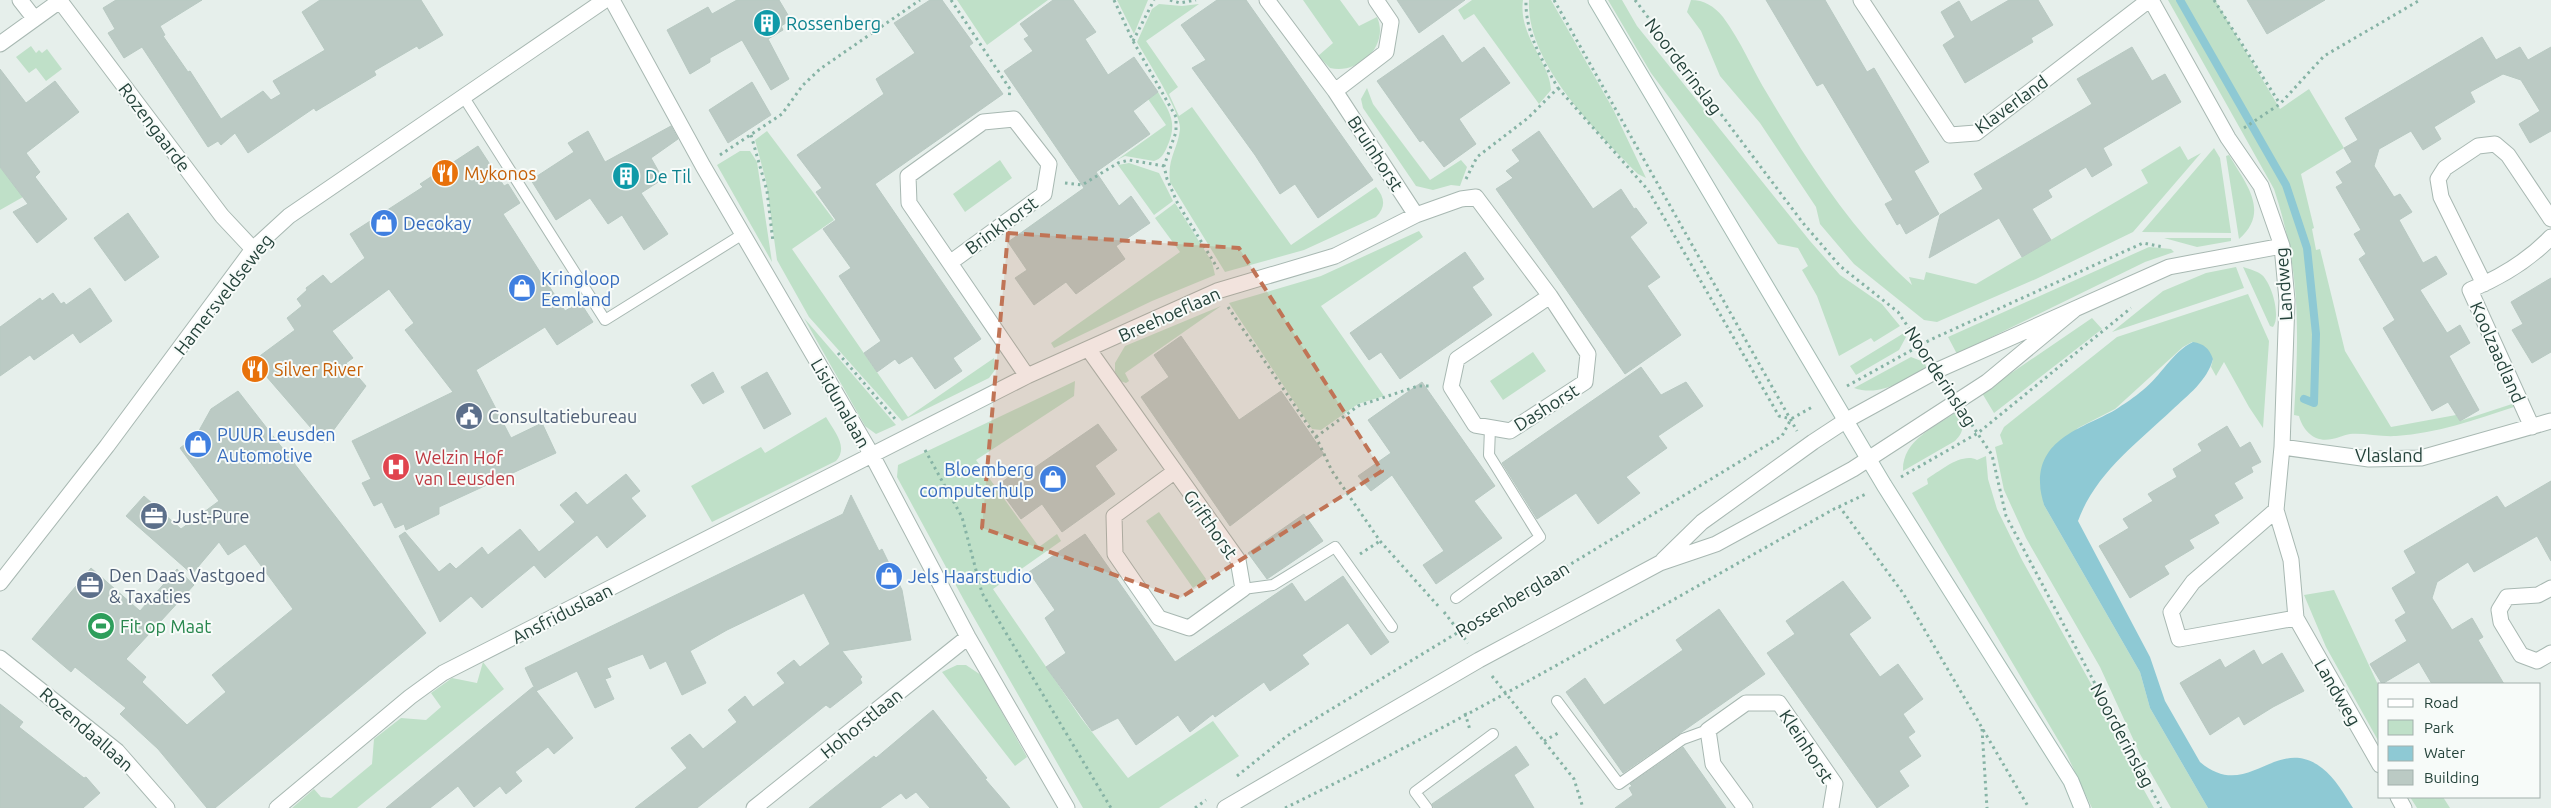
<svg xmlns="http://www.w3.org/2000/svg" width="2551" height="808" font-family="Ubuntu,sans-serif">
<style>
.green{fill:#bfe0c8}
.water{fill:#8ec9d4}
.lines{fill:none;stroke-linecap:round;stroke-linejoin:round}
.stream{stroke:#8ec9d4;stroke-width:8}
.building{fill:#bbcac4;stroke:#b8c9c2}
.service-casing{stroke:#a8b8b2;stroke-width:12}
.minor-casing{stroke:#a8b8b2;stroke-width:17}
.tertiary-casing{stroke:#a8b8b2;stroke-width:17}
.secondary-casing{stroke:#a4bbb3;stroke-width:17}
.path{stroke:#86b3a5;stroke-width:3;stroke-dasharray:2.5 4;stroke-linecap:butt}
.service{stroke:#fff;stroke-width:10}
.minor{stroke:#fff;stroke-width:15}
.tertiary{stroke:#fff;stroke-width:15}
.secondary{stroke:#fff;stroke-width:15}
.marked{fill:#c07456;fill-opacity:0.2;stroke:#c07456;stroke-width:4;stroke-dasharray:10 6;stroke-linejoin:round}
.labels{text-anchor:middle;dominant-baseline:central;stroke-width:4;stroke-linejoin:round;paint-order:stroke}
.culture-label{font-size:18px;fill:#0d838f;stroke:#f7fbf9;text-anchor:start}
.street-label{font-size:18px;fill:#24423a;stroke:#f7fbf9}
.food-label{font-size:18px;fill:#c56008;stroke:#f7fbf9;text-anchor:start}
.shop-label{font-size:18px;fill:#366cbe;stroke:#f7fbf9;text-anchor:start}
.service-label{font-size:18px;fill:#4e5e75;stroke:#f7fbf9;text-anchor:start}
.health-label{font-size:18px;fill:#be3a42;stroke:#f7fbf9;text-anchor:start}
.leisure-label{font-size:18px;fill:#27864d;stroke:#f7fbf9;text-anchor:start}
</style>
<rect width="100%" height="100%" fill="#e6efeb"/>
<path class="green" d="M957,0H1048L987,45Z
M1117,0H1148L1134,34Z
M1303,0H1340L1359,26L1377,17C1390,46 1358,75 1330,68L1318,56L1333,43Z
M1472,0H1523C1518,36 1550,62 1551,90L1539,104L1474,14L1464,20L1458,10Z
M1529,0H1551L1613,109L1646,178L1638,174C1596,131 1526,63 1529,0Z
M1608,0H1622L1637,26L1810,241L1840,275L1882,304L1900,326L1874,342L1871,338L1839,356L1817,296L1802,270L1808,266L1798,248L1778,244L1651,73Z
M1691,0C1704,0 1714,6 1723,17C1741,41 1752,69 1768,95C1808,162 1853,233 1912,285L1909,277L1924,280L1926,272L1976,284L2148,183L2141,170L2180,146L2188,160L2201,153L2133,232L2036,279L1937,322L1924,320L1854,264L1820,224L1816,207L1760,123L1720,76L1701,31L1687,12Z
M2168,0H2215L2280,109L2309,89L2344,148L2301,174L2314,228L2312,229L2316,250L2320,249L2345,351L2391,427L2456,415L2460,421L2512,404L2514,407C2475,420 2438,433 2396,436C2381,437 2365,433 2350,434C2344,435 2338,438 2332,439C2315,443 2303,431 2299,416L2294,415C2299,330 2301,271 2274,189Z
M1159,4L1182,6L1199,4L1146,41L1178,87L1169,94L1179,116L1192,107L1291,245L1376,187C1385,198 1386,207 1376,217L1304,250L1225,272L1170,182C1167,158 1178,149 1180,129C1181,112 1147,60 1137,42L1152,9Z
M31,46L36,53L39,50L42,53L47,49L62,69L46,81L36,68L29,73L16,57Z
M1367,88L1373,104L1430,180L1461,160L1467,167L1460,186L1451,185L1433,190L1416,186L1363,108L1361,99Z
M1158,92C1170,113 1178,123 1167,147C1164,154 1161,159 1154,161L1125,156L1117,160L1166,125L1148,99Z
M767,131L834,220L792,249L908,417L994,358L995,370L989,378L902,421L809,317L777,260L766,181L755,140Z
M2214,148L2220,158L2231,233L2142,232Z
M740,151H750L757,162L772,262L717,165Z
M2229,155C2245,183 2271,211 2239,239L2226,156Z
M1000,160L1012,178L965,212L953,194Z
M1129,163L1159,173L1173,201L1154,215L1118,165Z
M0,167L23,197L0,210Z
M1175,203L1212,262L1215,275L1152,301L1054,348L1051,343L1180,252L1155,218Z
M1419,231L1423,237L1321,306L1384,396L1358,404L1321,430L1312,429L1229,303L1321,276Z
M2164,238H2231V241L2197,247Z
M2149,247L2171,249L2174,252L2145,262L1957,354L1948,337Z
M2236,267L2244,288L2112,332L2163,291L2206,273Z
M2243,267C2249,269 2257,271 2262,275C2272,284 2281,316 2273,327L2270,326Z
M2248,294L2269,341L2263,428L2249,407L2224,362L2216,376L2211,367L2213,359L2192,342L2183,347L2115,409L2078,428L2040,482L2044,505L2140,672L2150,708L2208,808H2171L2140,754L2100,667L2026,538L2004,490L1995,447L2003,444L2000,435L2004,427L2117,337Z
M1221,306L1125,373L1129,381L1126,383L1120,381L1115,372V363L1125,346Z
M804,318L896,425L876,434L865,426Z
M2092,318L2102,329L1994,413L1982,393Z
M1904,333L1906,337L1899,350L1856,375L1850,366Z
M1533,352L1546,371L1503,400L1490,381Z
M1911,357L1924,362L1927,368C1904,380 1881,397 1854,388Z
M1075,381L1074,396L976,460L1039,547L1057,534L1061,541L993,589L1081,718L1128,778L1213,721L1239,756L1159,808H1083L965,602L897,477L898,465Z
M1955,413H1957C1964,424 1965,431 1955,441L1903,471C1902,441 1933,428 1955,413Z
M826,417C834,431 849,447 836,461L712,522L691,486L761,447L765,453Z
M1986,456L1988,479L1997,509L2022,560L2095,691L2126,758L2154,808H2092L2067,755L1912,493L1928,484L1927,479C1940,471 1962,452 1977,460Z
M1159,512L1206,579L1193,588L1146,521Z
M2334,590L2380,689V744L2326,647L2304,595Z
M483,662L504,689L357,808H292L314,789L321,797L331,798L372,764L374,739L401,718L426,720L441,707L431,693L452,678L477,683Z
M957,665H966L981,675L1027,757L1015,766L942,672Z
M2410,797H2443L2450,808H2417Z"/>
<path class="water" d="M2193,342C2204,344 2209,348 2213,359C2207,381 2188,395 2172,410C2137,443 2095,474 2078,521L2150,657L2165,701L2200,762C2248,803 2276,733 2322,768C2335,778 2344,794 2353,808H2208L2150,708L2140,672L2044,505C2042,498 2040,490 2040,483C2039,438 2083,428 2115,410C2124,404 2135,397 2143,390C2161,376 2172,352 2193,342Z"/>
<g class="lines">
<path class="stream" d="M2180,0L2286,185L2307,248L2316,334L2314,403L2304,399"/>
</g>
<path class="building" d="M116,0H202L160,26L165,35L163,36L188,72L190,71L221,119L263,91L271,100L281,94L273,81L325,50L302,12L320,0H421L443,35L419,49L417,46L374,71L376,75L316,111L314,108L248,153L235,133L221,145L218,141L208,147L142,47L124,58L108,33L115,29L103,8Z
M737,0H779L791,20L781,26L783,30L768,39L789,79L771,90L742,40L710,58V62L690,74L667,30L708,7L712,14Z
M930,0H942L973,43L969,46L1003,94L875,184L981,339L953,358L962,371L935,389L912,356L899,364L895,359L877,372L864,353L881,341L839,276L851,268L823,229L836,220L816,192L822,188L797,155L884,94L876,79L915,53L894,23Z
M1053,0H1073L1096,32L1085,39L1108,75L1134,57L1158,92L1133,111L1150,134L1096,172L1119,206L1131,196L1150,223L1116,246L1125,259L1076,294L1066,282L1034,305L1015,278L1027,270L1008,242L1084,188L1004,71L1033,51L1024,39L1029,36L1020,24Z
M1217,0H1246L1373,180L1318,218L1295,184L1280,194L1255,155L1192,68L1206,60L1181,25Z
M1397,0H1465L1419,33Z
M1766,0H1825L1867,72L1874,68L1929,162L1914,171L1939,214L1906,234L1900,223L1897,225L1885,204L1893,200L1823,83L1817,86Z
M2009,0H2038L2053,25L2031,38L2033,42L1965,83L1943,45L1955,37L1941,12L1959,1L1971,22Z
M2247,0H2325L2267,34Z
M1443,35L1462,63L1484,47L1510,83L1459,119L1476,144L1444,167L1423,140L1420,142L1377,81Z
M2482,37L2496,60L2520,47L2528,60L2551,47V131L2530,143L2519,124L2540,111L2521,80L2503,74L2470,92L2475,102L2434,127L2441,139L2423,150L2411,131L2379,149L2374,166L2394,197L2400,194L2412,212L2399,220L2423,263L2436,256L2447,274L2420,290L2447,333L2460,325L2470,343L2449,356L2479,410L2460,421L2448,402L2432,411L2383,328L2395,320L2359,259L2366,254L2354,234L2361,230L2336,187L2343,183L2336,172L2352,162L2344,148L2358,140L2345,118Z
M2132,47L2152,81L2165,74L2181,102L2103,148L2112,165L2092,177L2086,167L2048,190L2052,197L2032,209L2051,240L2022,257L1999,218L1929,258L1940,215L1983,189L1974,174L2092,104L2077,79Z
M0,69L26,103L55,81L79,112L26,153L40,172L35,177L67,219L37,243L13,212L28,204L0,167Z
M752,82L771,115L728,143L709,110Z
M671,126L678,139L651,158L663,179L641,193L668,234L644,250L622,215L608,224L590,198L556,220L531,180L574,152L568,143L588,131L605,162Z
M1539,131L1593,209L1621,189L1634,209L1636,208L1647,223L1630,237L1660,277L1647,286L1681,335L1625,374L1496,189L1513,178L1506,171L1520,161L1512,150Z
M478,146L504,186L508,184L520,203L503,214L565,311L580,302L593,322L557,345L545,327L476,370L511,438L542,423L556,453L439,507V514L406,530L404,524L395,528L382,502L374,506L362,483L371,479L352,441L453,392L405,330L414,323L389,289L332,331L353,358L346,363L366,386L324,443L253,361L295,330L287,318L302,306L297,299L307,290L306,288L323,275L331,284L365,258L350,234L423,187L420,184Z
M128,213L159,257L125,281L94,238Z
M1465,252L1484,279L1472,287L1492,315L1400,379L1381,352L1369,360L1350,333Z
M2551,278V352L2532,363L2512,330L2523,324L2511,302Z
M90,288L112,321L80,343L73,333L34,360L30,355L0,376V327L40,298L42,301L53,293L61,304L64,302L66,305Z
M1181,336L1239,420L1281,391L1324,454L1230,526L1141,397L1169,377L1154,355Z
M1641,367L1661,395L1686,382L1703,406L1658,436L1667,448L1626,477L1640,493L1598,524L1576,493L1537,519L1502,463Z
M713,372L724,392L703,404L691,385Z
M767,372L791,414L764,429L741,387Z
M1422,382L1495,486L1474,501L1502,538L1436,584L1423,565L1444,551L1392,475L1371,491L1358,476L1391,453L1368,420Z
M238,391L426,633L215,808H207L158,749L120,714L126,708L75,667L71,672L32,639L91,568L140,611L177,569L194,585L126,659L146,677L142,682L187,725L226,692L212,675L293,609L245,544L228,555L219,542L192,574L126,516L144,496L181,529L219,501L180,448L196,436L211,409Z
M1098,424L1117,450L1095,466L1115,494L1062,532L1042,504L1021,519L997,486L1023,466L1027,473Z
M2227,426L2240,448L2250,442L2261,462L2251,467L2253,472L2234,483L2243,498L2214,515L2219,523L2189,540L2194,548L2164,566L2169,574L2130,598L2099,546L2129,528L2123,519L2153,501L2148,494L2177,477L2173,469L2202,451L2198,444Z
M626,474L640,491L631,498L646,516L607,548L597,535L545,578L534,565L482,608L471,596L440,622L399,536L405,532L439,572L450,563L456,569L482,547L488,555L520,529L539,552L575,522L560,505L576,492L587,505Z
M2551,481V561L2537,536L2474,572L2468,562L2437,582L2432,598L2452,630L2472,618L2483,637L2478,640L2504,684H2432L2419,662L2382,684L2370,664L2407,641L2395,620L2406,613L2392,588L2416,573L2404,551L2497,496L2505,508Z
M851,495L879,551L882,549L902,590L911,640L842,651L862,677L860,679L862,683L830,708L826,705L697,808H635L687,768L671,748L690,734L703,749L737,722L728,710L745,696L753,707L785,683L777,673L794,660L800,667L830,644L804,593L727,630L690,651L706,683L682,695L666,661L650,669L643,654L607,668L611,677L605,679L614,699L595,708L577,671L536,691L525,668L843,514Z
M1304,514L1323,541L1267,579L1248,553Z
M1085,534L1175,662L1292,583L1305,602L1343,576L1389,642L1371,655L1348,623L1302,655L1309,664L1270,691L1264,682L1215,717L1213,714L1190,732L1178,715L1136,745L1118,718L1092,731L1046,667L1066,653L1045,618L1055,610L1029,572Z
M1843,581L1871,618L1849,634L1880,677L1898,664L1923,699L1903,714L1915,732L1908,737L1921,756L1899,771L1909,786L1877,808L1767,653L1795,634L1786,621Z
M1719,609L1765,674L1623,773L1566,692L1585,678L1604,705L1683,650L1676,640Z
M2254,650L2262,665L2282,653L2304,691L2273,707L2244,725L2239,716L2210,735L2180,683L2220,659L2225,668Z
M533,687L573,738L554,754L548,747L515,772L522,781L506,794L500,786L474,807L458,786L430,808H386Z
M0,704L23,722L19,727L84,778L86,777L100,793L83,808H0Z
M933,710L987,778L985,779L1010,808H930L916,792L906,799L901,793L880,808H809L874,756L876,758Z
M1516,746L1529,765L1514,775L1534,808H1434L1432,804Z
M1683,747L1726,808H1615L1633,795L1629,788L1632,786L1630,784Z"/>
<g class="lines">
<g class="service-casing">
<path id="service" d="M463,96L605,320L743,234
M1243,589L1273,585L1335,547L1392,627
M1456,598L1540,537L1489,455L1490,428
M1557,701L1619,784L1683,739L1708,730
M1427,808L1415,792L1493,734"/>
</g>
<g class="minor-casing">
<path id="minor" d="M20,0L34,18
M612,0L703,166L873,457L968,637L1067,808
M1267,0L1335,91L1416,215
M1861,0L1950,135L1976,133L2149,0
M2151,0L2228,138L2261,186L2282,246L2287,300L2282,447L2276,510L2291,560L2296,618L2380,765
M60,1L222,216L253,249
M0,44L61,0
M1335,91L1386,52L1391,22L1376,0
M951,262L1044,194L1049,164L1014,119L983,122L908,176L909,203L1027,376
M2484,284L2441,197L2438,179L2445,168L2478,146L2495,144L2508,155L2551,219
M1089,350L1238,560L1243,589L1189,628L1159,618L1115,554L1114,516L1174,472
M2532,427L2470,290C2499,278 2529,260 2551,237
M2282,447L2369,459L2421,458L2551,421
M2276,510L2193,582L2171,612L2179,639L2296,618
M1663,560L1702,522L1813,442L1845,421L1938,370L2169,267L2282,246
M2551,588L2538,595L2507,597L2499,610L2501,622L2521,655L2537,661L2551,653
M0,658L117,751L167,808
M2398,797L2404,808
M277,808L410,697L443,673L1027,376L1217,291L1335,256L1416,215L1461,199L1476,197L1550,296L1457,359L1451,387L1475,425L1510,431L1585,382L1588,354L1550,296
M754,808L968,637
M1225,808L1479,660L1660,563L1716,544L1853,469L1987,382L2074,310
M1745,808L1713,764L1708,730L1746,703H1779L1835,784L1831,808"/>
</g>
<g class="tertiary-casing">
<path id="tertiary" d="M0,583L107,446L253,249L289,216L605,0"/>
</g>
<g class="secondary-casing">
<path id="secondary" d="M1596,0L1884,485L2071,781L2082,808"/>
</g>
<path class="path" d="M951,0L1010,89L1009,99
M1114,0L1133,41L1176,117V132L1164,166L1167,179L1177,202L1218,269
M1170,0L1180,3L1196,0
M1554,0L1797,431
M1635,0L1803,223L1840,266L1898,312L1927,355
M2214,0L2280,104
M1133,41L1154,0
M1558,88L1648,190L1779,416L1791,419
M2244,128L2280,104L2324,56L2420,0
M751,135L767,191L773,242
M720,155L782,114L803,85L820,69L920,0
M1466,179L1477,157L1528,118L1558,88C1542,60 1525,33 1526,0
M1065,183L1082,185L1118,163L1129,160L1164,166
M1228,307L1316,437L1332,471L1380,541L1440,608
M838,353L896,420
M1847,386L1930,340L2143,243L2163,247
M1968,419L1992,455L2006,516L2161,808
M1316,437L1358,406L1418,386H1432
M925,450L962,517L982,593L1111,808
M1901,477L1978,433L2131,308
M1839,506L1903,593L2029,808
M1360,554L1380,541
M1444,612L1468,643
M1492,676L1574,779L1583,808
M1465,713L1470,730
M1982,729L1987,808
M1544,741L1560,732
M1237,776L1287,736L1782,436L1791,419L1814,406
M1195,808L1206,800
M1285,808C1472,717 1652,611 1834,509L1866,494"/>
<use href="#service" class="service"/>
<use href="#minor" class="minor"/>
<use href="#tertiary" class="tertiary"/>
<use href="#secondary" class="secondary"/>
</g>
<path class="marked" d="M1008,233L1239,248L1382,471L1180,598L982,528Z"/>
<defs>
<g id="building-disc" transform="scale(1.4375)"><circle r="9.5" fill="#0f9aa8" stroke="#f7fbf9"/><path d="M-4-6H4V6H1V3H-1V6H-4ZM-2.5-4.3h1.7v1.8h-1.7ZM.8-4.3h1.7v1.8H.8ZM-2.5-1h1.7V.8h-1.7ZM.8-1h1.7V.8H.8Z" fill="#fff"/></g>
<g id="restaurant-disc" transform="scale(1.4375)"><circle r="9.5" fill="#e8710a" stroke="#f7fbf9"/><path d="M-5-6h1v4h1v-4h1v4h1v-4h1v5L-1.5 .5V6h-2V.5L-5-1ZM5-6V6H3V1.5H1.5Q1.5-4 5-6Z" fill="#fff"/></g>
<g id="shop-disc" transform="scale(1.4375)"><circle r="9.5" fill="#3f7fe0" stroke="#f7fbf9"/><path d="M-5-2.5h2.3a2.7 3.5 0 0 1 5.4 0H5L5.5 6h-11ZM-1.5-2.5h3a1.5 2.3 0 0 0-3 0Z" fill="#fff"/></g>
<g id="civic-disc" transform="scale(1.4375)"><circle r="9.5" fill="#5c6f8a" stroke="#f7fbf9"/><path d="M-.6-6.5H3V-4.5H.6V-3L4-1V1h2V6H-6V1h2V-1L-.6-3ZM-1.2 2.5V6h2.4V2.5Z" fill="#fff"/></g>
<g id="hospital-disc" transform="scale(1.4375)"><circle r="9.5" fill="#e0444e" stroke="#f7fbf9"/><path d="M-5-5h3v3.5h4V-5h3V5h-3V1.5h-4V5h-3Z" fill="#fff"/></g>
<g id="office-disc" transform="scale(1.4375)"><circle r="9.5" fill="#5c6f8a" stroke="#f7fbf9"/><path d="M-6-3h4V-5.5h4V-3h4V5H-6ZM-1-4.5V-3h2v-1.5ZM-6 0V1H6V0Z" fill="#fff"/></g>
<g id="stadium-disc" transform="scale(1.4375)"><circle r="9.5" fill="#2e9e5b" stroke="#f7fbf9"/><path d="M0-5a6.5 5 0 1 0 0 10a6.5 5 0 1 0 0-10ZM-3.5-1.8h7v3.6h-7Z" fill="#fff"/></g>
</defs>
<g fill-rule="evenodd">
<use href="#building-disc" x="767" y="23"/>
<use href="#restaurant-disc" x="445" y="173"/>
<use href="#building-disc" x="626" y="176"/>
<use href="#shop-disc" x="384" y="223"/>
<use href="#shop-disc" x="522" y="288"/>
<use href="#restaurant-disc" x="255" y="369"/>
<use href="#civic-disc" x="469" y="416"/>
<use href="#shop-disc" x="198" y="444"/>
<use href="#hospital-disc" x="396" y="467"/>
<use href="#shop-disc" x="1053" y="479"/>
<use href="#office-disc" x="154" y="516"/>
<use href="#shop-disc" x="889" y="576"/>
<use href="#office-disc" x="90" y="585"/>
<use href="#stadium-disc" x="101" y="626"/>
</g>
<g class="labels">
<g class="culture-label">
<text x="786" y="23">Rossenberg</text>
<text x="645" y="176">De Til</text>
</g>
<g class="street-label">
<text transform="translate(1684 66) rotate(53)">Noorderinslag</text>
<text transform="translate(2011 104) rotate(-36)">Klaverland</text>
<text transform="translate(155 127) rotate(53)">Rozengaarde</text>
<text transform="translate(1376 153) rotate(57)">Bruinhorst</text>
<text transform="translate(1001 225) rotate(-36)">Brinkhorst</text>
<text transform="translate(2283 284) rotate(-94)">Landweg</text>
<text transform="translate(223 294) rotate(-52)">Hamersveldseweg</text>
<text transform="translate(1169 314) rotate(-24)">Breehoeflaan</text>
<text transform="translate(2498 352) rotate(66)">Koolzaadland</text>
<text transform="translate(1941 376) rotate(57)">Noorderinslag</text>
<text transform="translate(841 403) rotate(60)">Lisidunalaan</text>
<text transform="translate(1546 407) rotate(-32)">Dashorst</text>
<text x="2389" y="455">Vlasland</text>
<text transform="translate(1211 524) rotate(55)">Grifthorst</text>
<text transform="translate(1512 599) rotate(-31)">Rossenberglaan</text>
<text transform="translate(562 613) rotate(-27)">Ansfriduslaan</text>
<text transform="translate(2338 692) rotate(60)">Landweg</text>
<text transform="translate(861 723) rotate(-39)">Hohorstlaan</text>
<text transform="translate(87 729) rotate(41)">Rozendaallaan</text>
<text transform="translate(2123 735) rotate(62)">Noorderinslag</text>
<text transform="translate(1807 746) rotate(57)">Kleinhorst</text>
</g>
<g class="food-label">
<text x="464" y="173">Mykonos</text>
<text x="274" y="369">Silver River</text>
</g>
<g class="shop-label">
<text x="403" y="223">Decokay</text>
<text x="541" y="278">Kringloop<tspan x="541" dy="21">Eemland</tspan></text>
<text x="217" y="434">PUUR Leusden<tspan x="217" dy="21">Automotive</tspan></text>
<text x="1034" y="469" text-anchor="end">Bloemberg<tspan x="1034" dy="21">computerhulp</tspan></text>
<text x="908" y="576">Jels Haarstudio</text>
</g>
<g class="service-label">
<text x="488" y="416">Consultatiebureau</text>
<text x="173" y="516">Just-Pure</text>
<text x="109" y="575">Den Daas Vastgoed<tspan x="109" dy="21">&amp; Taxaties</tspan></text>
</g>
<g class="health-label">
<text x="415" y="457">Welzin Hof<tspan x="415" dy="21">van Leusden</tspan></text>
</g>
<g class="leisure-label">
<text x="120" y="626">Fit op Maat</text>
</g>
</g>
<rect x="2378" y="683" width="162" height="115" fill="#f7fbf9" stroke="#a3b1ad"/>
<rect x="2388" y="699" width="25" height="8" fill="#ffffff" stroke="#a3b1ad"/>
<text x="2424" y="708" font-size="15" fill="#24423a">Road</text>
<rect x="2388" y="720" width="25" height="15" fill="#bfe0c8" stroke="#a3b1ad"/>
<text x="2424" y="733" font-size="15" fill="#24423a">Park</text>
<rect x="2388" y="746" width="25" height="15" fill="#8ec9d4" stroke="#a3b1ad"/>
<text x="2424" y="758" font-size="15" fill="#24423a">Water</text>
<rect x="2388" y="770" width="25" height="15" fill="#bbcac4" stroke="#a3b1ad"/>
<text x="2424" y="783" font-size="15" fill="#24423a">Building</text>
</svg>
